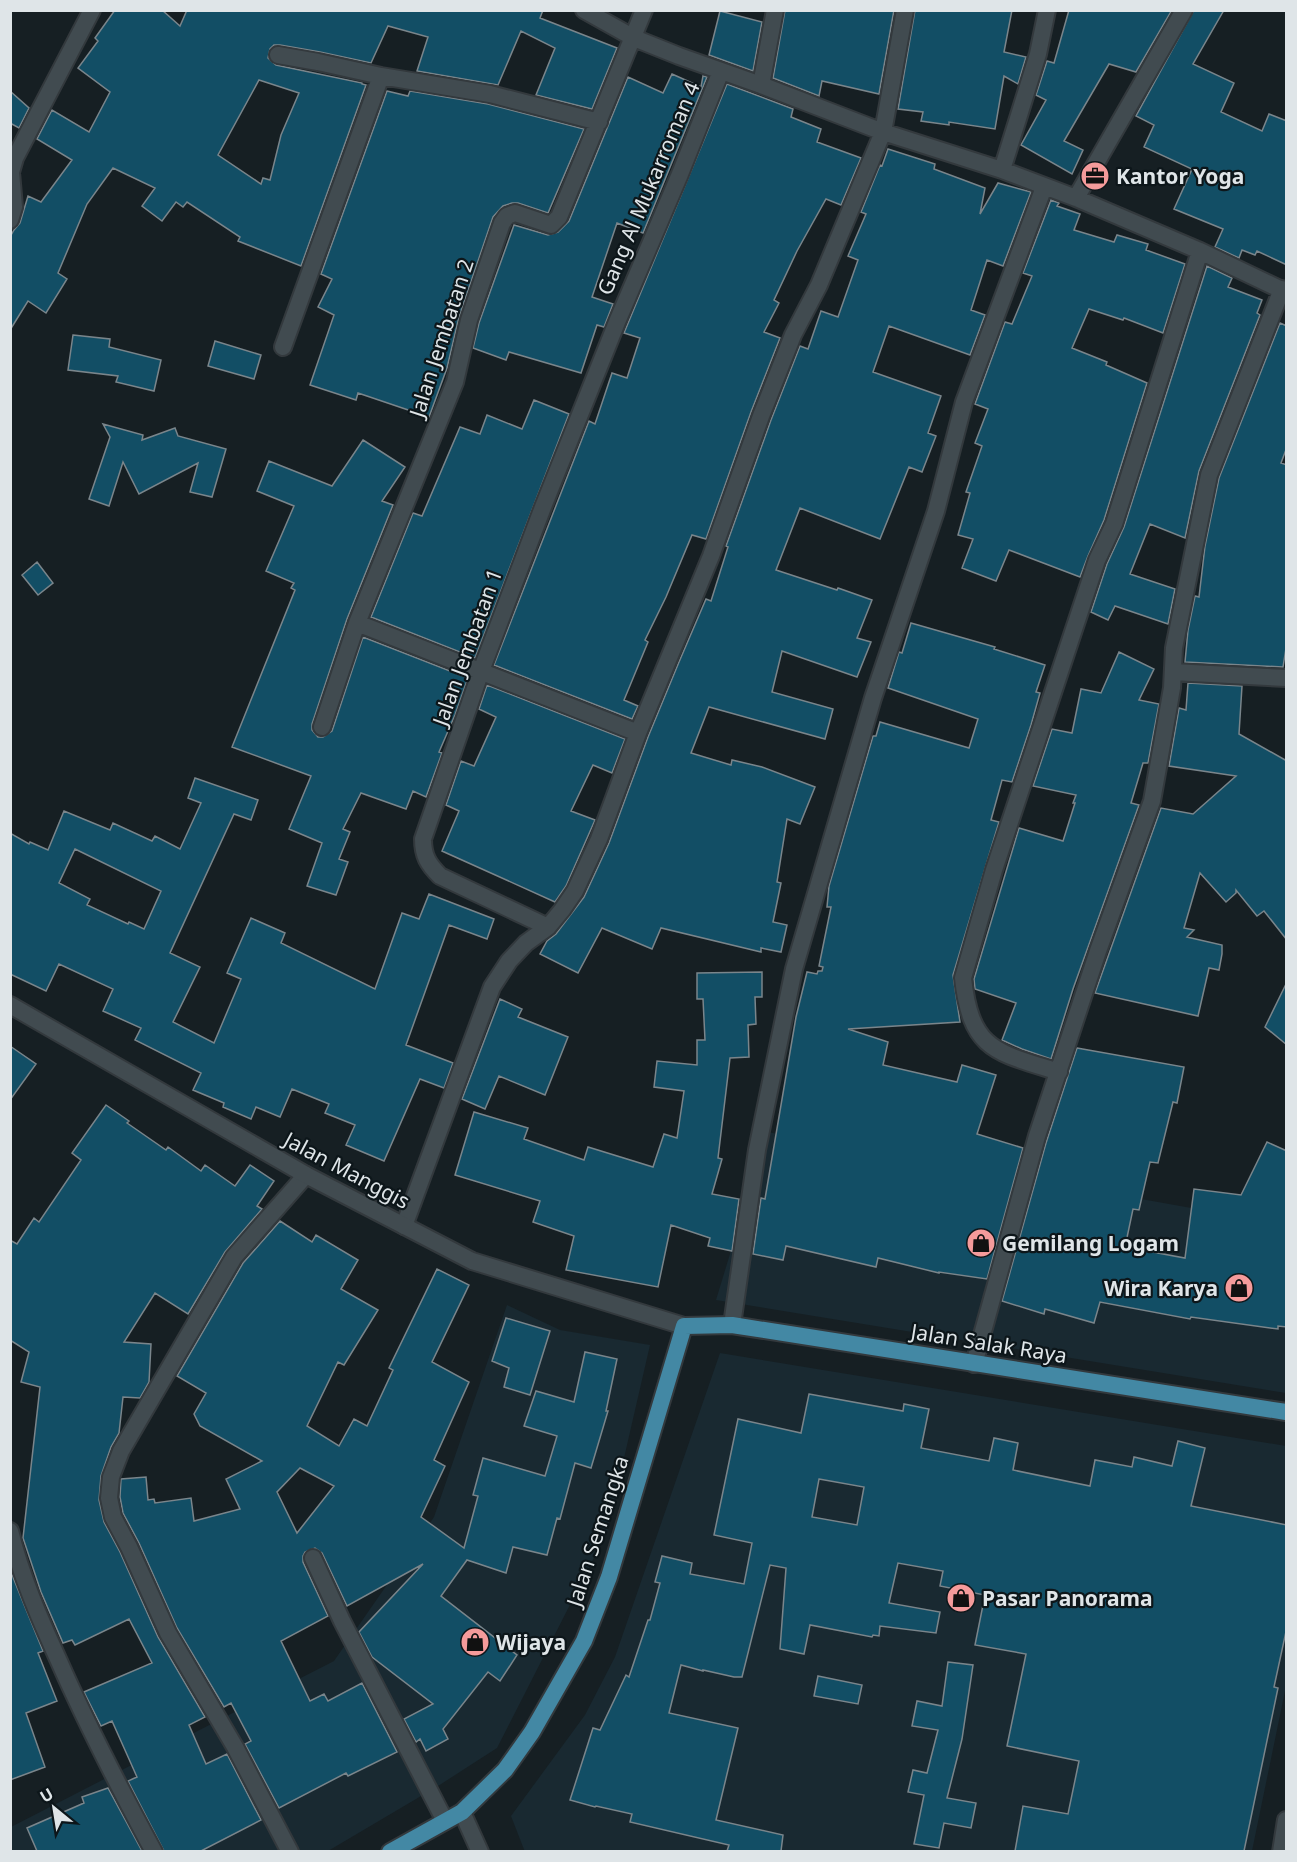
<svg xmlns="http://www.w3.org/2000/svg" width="1297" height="1862" font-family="'Noto Sans',sans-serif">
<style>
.built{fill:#192931}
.building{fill:#124e65;stroke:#7a858b;stroke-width:1.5;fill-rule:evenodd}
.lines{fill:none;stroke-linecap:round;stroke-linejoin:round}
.minor-casing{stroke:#33393d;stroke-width:20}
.tertiary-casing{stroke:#33393d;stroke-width:20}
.primary-casing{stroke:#33393d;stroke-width:20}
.minor{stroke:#414b50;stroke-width:16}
.tertiary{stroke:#414b50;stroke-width:16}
.primary{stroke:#4388a4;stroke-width:16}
.labels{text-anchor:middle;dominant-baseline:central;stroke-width:4.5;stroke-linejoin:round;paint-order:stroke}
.poi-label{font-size:21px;font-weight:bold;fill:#dfe5e8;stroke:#0d161a;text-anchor:start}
.street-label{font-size:21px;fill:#dfe5e8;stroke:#0d161a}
</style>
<rect width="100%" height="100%" fill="#161f23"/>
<path class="built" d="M767,1132L1286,1225V1393L716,1300Z
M507,1305L560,1330L650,1345L607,1532L497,1748L438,1786L328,1851L11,1852V1827L334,1661L434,1517Z
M720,1353L1286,1446V1686L1252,1851L525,1852L511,1816L585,1715L615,1657Z"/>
<path class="building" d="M115,10H162L180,26L187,10H543L540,18L617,48L592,109L536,95L555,48L521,31L498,85L417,71L428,37L388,26L371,63L320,52L280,45H274L270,49L268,58L276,65L362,83V84L366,85L301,266L238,241L240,237L187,202L183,207L176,202L162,221L142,206L155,188L113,168L87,204L58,273L67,279L46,313L28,301L10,330V237L14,230L20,223L28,196L41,202L72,160L37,139L52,110L89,132L110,92L78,68L98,41L95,38ZM259,80L299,93L281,135L270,180L263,178L261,184L218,155Z
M785,10H894L879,94L822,81L819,96L773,78Z
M915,10H1012L1004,52L1026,57L1018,84L1004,76L995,129L949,122V125L921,121L923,112L898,109Z
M1069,10H1172L1136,72L1109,64L1064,141L1083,150L1072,174L1021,145L1046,100L1036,95L1047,61L1054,63Z
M1194,10H1224L1193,64L1234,83L1221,112L1262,131L1269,114L1287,121V265L1257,251L1255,255L1242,250L1239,258L1215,247L1223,229L1174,209L1192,169L1144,147L1154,125L1136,116Z
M720,11L762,22L753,71L709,55Z
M672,74L701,87L703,76L707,77L643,233L617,223L592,297L613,304L604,327L597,325L581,373L509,352L506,360L473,348L479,323L514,225L548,235L558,232L569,221L628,77L663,93Z
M727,84L793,109L791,117L821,129L817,142L861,158L841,205L826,199L797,251L774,300L779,303L764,332L780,338L751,412L706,539L692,535L666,597L645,640L648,642L624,700L638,706L632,719L494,665L589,421L595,424L612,373L627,378L640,338L624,333Z
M10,91L29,108L19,128L10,123Z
M387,91L408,96L410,91L488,104L584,129L548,213L518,203H512L503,206L493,217L459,317L447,368L429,417L358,393L356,400L310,385L334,315L318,307L332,279L321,274Z
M888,149L935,164L934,169L985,188L980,214L998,183L1031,192L1003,266L987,260L971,310L985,315L970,355L889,326L873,372L941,396L928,433L936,436L922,472L909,467L880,539L800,508L776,570L837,590L838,588L872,600L857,638L871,642L857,677L782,651L772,692L833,709L825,739L709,707L691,753L731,765L732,760L762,767L815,787L800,824L787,819L777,882L781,883L773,922L787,925L781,952L761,948V952L661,928L652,949L602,928L578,973L540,954L547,941L556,934L584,897L609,843L648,737L679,662L706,599L711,601L728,547L726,546L771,420L800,346L808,349L821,311L838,317L858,260L848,256L866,214L861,212L880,165L882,166Z
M1051,200L1059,203L1057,206L1080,214L1074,230L1114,242L1117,235L1148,244L1146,250L1185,264L1163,333L1124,318L1123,320L1089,309L1072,348L1107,362L1106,365L1147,383L1104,520L1088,556L1080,577L1009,550L996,581L962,568L973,539L958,535L970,493L966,492L982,446L975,443L988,409L975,404L1005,322L1012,324L1032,276L1023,273Z
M1207,266L1232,278L1228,287L1262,300L1257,313L1260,315L1199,471L1185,538L1150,524L1130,574L1175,589L1168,624L1115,606L1108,620L1091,612L1107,564L1124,527Z
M1280,323L1287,326V447L1281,463L1287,465V642L1283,667L1185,662L1188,630L1195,596L1199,597L1205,546L1219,478Z
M73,335L110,339L109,347L161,360L154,391L116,382L118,376L68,370Z
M215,341L261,355L254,379L208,366Z
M534,400L569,414L475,658L371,617L413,513L422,516L460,427L480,434L487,415L522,429Z
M103,424L143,435L142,440L175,428L178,436L226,449L212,497L190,492L198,463L139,494L123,462L109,506L89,499L110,437Z
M363,440L405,467L382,501L393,505L347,619L312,724V730L318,737H323L332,731L363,637L468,678L455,715L439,752L442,753L426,797L413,791L406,809L361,793L343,829L350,832L339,859L348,862L336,895L307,886L322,843L289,829L311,776L232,747L295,590L291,588L294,583L266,571L294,506L257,491L269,461L332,486Z
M37,562L53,583L38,595L22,575Z
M911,623L995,647L994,649L1045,665L1036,692L1040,693L1031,725L1012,782L1002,780L991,820L999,822L953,975L960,1022L848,1029L888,1042L883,1065L957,1082L962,1065L996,1075L977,1134L1023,1148L987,1279L939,1272V1273L878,1258L876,1267L786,1246L783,1260L753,1254L761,1198L765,1199L796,1017L807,972L817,974L818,971H822L823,967L819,966L831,907H827L829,886L873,736H876L880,722L969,748L978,719L888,688L899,652L902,653Z
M1119,652L1154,669L1139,700L1159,704L1148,763H1143L1131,803L1139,805L1073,989L1051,1059L1022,1049L1002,1040L1016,1003L975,989L974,979L1019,828L1063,841L1075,803H1073L1076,795L1033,786L1052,729L1072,733L1081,689L1101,693Z
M1188,683L1242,686L1239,734L1287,761V940L1264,911L1257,916L1236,890V893L1226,902L1200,873L1184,928L1194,930L1187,937L1222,945V954L1219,970L1209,968L1198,1016L1095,993L1161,808L1193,814L1236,776L1169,766L1179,708L1186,710Z
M487,685L625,739L612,773L593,765L571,811L595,820L566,886L555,902L442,851L459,811L446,805L461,761L474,766L496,717L479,709Z
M195,778L258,800L251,820L234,814L170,953L200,967L173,1022L214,1043L241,979L227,973L251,918L285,933L281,943L375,989L402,913L419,919L429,894L494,919L487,939L449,925L406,1045L453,1063L444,1088L420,1079L384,1161L346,1145L355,1125L325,1113L329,1104L292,1089L280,1117L256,1107L251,1119L223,1107L224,1103L193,1090L201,1073L135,1040L141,1028L103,1011L113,989L59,964L46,991L10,974V833L29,844L30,842L48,850L64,811L110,830L113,823L152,841L155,836L180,849L201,803L188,798ZM75,849L161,891L144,929L129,922L128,924L87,905L90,899L59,883Z
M762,972V997H755L756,1024L748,1025L749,1057L730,1058L718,1158L722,1159L712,1194L739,1199L732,1251L708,1246L710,1238L671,1225L658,1287L566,1270L574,1236L533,1222L540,1201L455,1175L474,1112L528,1128L524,1139L584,1160L588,1147L653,1167L664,1134L677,1138L684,1091L654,1087L657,1061L697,1065V1040H705L703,999H697V973Z
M1287,982V1045L1265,1027Z
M500,999L522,1009L518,1017L568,1037L545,1095L499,1076L485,1109L462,1099Z
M10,1046L36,1064L10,1100Z
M1077,1048L1184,1067L1177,1103L1173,1102L1158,1163L1150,1162L1139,1210L1133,1209L1125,1247L1185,1258L1194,1189L1241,1195L1267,1142L1287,1151V1327L1278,1326V1329L1191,1317L1190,1319L1100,1302L1094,1323L1045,1309L1044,1314L1002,1301L1046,1143Z
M106,1105L129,1121L127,1123L166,1150L168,1147L201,1171L205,1165L235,1186L250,1165L274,1181L257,1206L262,1209L225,1252L188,1314L155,1293L124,1342L151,1344L149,1382L140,1398L123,1397L119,1433L111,1447L101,1476L99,1500L104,1522L120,1552L158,1637L205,1717L189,1725L206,1764L227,1754L261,1820L201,1851H164L128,1781L137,1777L112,1721L101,1726L84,1692L152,1663L129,1619L75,1645L72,1640L63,1643L41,1592L23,1538L40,1387L21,1382L29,1352L10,1340V1240L17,1244L34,1218L39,1222L81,1160L72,1153Z
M280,1221L312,1242L316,1235L358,1260L341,1289L378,1310L344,1365L338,1362L307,1426L339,1446L354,1419L367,1426L393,1370L389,1368L437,1269L469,1285L432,1362L469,1382L434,1460L445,1466L421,1517L464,1548L478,1496L473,1495L483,1458L545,1476L557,1436L524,1426L536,1391L574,1402L585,1352L617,1359L606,1411H608L591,1468L575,1463L560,1519L557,1518L547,1555L513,1547L506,1573L467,1560L441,1596L517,1655L500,1681L488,1672L443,1729L448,1739L426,1751L420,1739L416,1742L404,1719L433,1704L372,1657L359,1632L423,1564L347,1606L322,1553L315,1548L305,1552L303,1556V1562L328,1616L281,1641L310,1701L324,1694L328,1701L362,1683L397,1752L348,1776L346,1773L279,1808L245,1744L251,1741L231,1703L224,1707L177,1628L139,1543L123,1513L120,1497L121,1479L146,1477L148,1500L154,1499L155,1503L191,1498L194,1521L240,1509L226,1479L262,1461L200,1426L194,1414L206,1393L177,1376L243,1263ZM300,1468L334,1486L297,1533L277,1492Z
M506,1318L550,1331L530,1395L504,1387L509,1368L492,1361Z
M809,1394L903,1411L904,1404L929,1409L921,1448L989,1461L994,1438L1018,1443L1013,1470L1090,1486L1095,1460L1132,1467L1134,1457L1172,1466L1178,1441L1205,1448L1191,1506L1287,1525V1627L1274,1687L1278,1688L1244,1851H1015L1023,1806L1068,1814L1079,1761L1007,1746L1026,1654L975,1645L985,1595L940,1586L943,1571L898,1563L889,1603L940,1612L936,1633L880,1626L879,1636L873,1635L872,1637L810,1625L804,1654L780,1649L786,1568L770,1565L742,1677H734L703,1670V1671L681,1665L669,1713L738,1728L716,1820L783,1835L781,1851H727L729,1845L630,1822L632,1814L596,1806L595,1807L570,1800L593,1728L600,1730L626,1675L629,1677L648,1620H650L660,1583L655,1582L662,1556L692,1563L690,1574L744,1584L752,1543L714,1535L738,1419L801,1433ZM819,1479L864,1487L857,1525L812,1517Z
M10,1570L43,1651L38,1653L57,1701L26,1713L45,1767L10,1780Z
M948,1662L973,1665L962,1739L947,1798L976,1803L971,1828L944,1823L939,1848L914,1844L924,1795L908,1792L913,1770L927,1773L938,1730L912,1726L917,1701L942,1706Z
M818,1676L862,1685L858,1704L814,1696Z
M108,1788L142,1851H37L27,1828L84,1803L82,1797Z"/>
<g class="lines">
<g class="minor-casing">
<path id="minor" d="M584,10L634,38L679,56L761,85L883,132L1002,170L1076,198L1200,251L1286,292
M278,55L318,62L381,76L490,94L599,122
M761,85L775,10
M1002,170L1038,54L1047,10
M1076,198L1184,10
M10,220L14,207L11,172L15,158L92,10
M283,347L381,76
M357,623L638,733
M1173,672L1286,678
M322,727L357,623L455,382L469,320L502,223L507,216L515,213L551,225L559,217L644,10
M548,927L440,876C428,864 423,856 423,839L481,671L543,507L617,322L680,174L721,71
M1059,1072C996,1052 971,1051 963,978L994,870L1097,560L1114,524L1200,251
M404,1226L492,987L509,961L526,943L548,927L562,910L575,891L599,839L638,733L711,556L761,416L793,335L819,285L883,132L905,10
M732,1325L757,1150L794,969L873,698L936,511L964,402L1044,187
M974,1364L1037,1136L1098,951L1152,801L1172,688L1174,648L1209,475L1282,289
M10,1531C21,1576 39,1617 58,1659C87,1725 120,1789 154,1852
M313,1558L342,1621L445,1821
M290,1852L235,1747L168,1633L129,1547L113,1517L109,1498L111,1477L121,1451L234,1257L306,1175
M1281,1852L1286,1820"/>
</g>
<g class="tertiary-casing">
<path id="tertiary" d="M10,1005L306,1175L472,1261L684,1326
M462,1812L480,1852"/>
</g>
<g class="primary-casing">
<path id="primary" d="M390,1852L462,1812L505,1770L532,1732L584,1641L609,1577L684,1326L732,1325L1286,1412"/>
</g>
<use href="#minor" class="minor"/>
<use href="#tertiary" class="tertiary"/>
<use href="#primary" class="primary"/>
</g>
<defs>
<g id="office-disc" transform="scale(1.5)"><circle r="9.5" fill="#f59b9b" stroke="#0d161a"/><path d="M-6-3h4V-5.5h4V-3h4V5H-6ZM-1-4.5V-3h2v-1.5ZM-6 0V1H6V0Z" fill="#111"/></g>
<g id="shop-disc" transform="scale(1.5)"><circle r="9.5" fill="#f59b9b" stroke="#0d161a"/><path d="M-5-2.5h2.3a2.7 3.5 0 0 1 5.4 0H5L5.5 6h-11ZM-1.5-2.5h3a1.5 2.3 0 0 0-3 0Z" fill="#111"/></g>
</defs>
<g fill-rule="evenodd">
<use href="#office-disc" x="1095" y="176"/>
<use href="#shop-disc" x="981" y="1243"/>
<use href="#shop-disc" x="1239" y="1288"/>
<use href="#shop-disc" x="961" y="1598"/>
<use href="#shop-disc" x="475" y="1642"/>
</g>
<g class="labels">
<g class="poi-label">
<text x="1116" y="176">Kantor Yoga</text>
<text x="1002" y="1243">Gemilang Logam</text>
<text x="1218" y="1288" text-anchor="end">Wira Karya</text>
<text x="982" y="1598">Pasar Panorama</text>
<text x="496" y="1642">Wijaya</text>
</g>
<g class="street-label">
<text transform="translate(648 188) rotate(-67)">Gang Al Mukarroman 4</text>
<text transform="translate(441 338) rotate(-72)">Jalan Jembatan 2</text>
<text transform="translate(467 647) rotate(-70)">Jalan Jembatan 1</text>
<text transform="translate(347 1170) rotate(28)">Jalan Manggis</text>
<text transform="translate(989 1343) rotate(9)">Jalan Salak Raya</text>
<text transform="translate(597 1531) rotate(-72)">Jalan Semangka</text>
</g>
</g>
<rect width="1297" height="1862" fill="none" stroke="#dfe5e8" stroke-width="24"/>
<g transform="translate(54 1808) rotate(330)" stroke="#0d161a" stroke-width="4.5" paint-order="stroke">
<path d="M0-4.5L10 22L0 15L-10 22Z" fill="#dfe5e8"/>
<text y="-9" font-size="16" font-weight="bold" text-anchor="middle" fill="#dfe5e8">U</text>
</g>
</svg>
